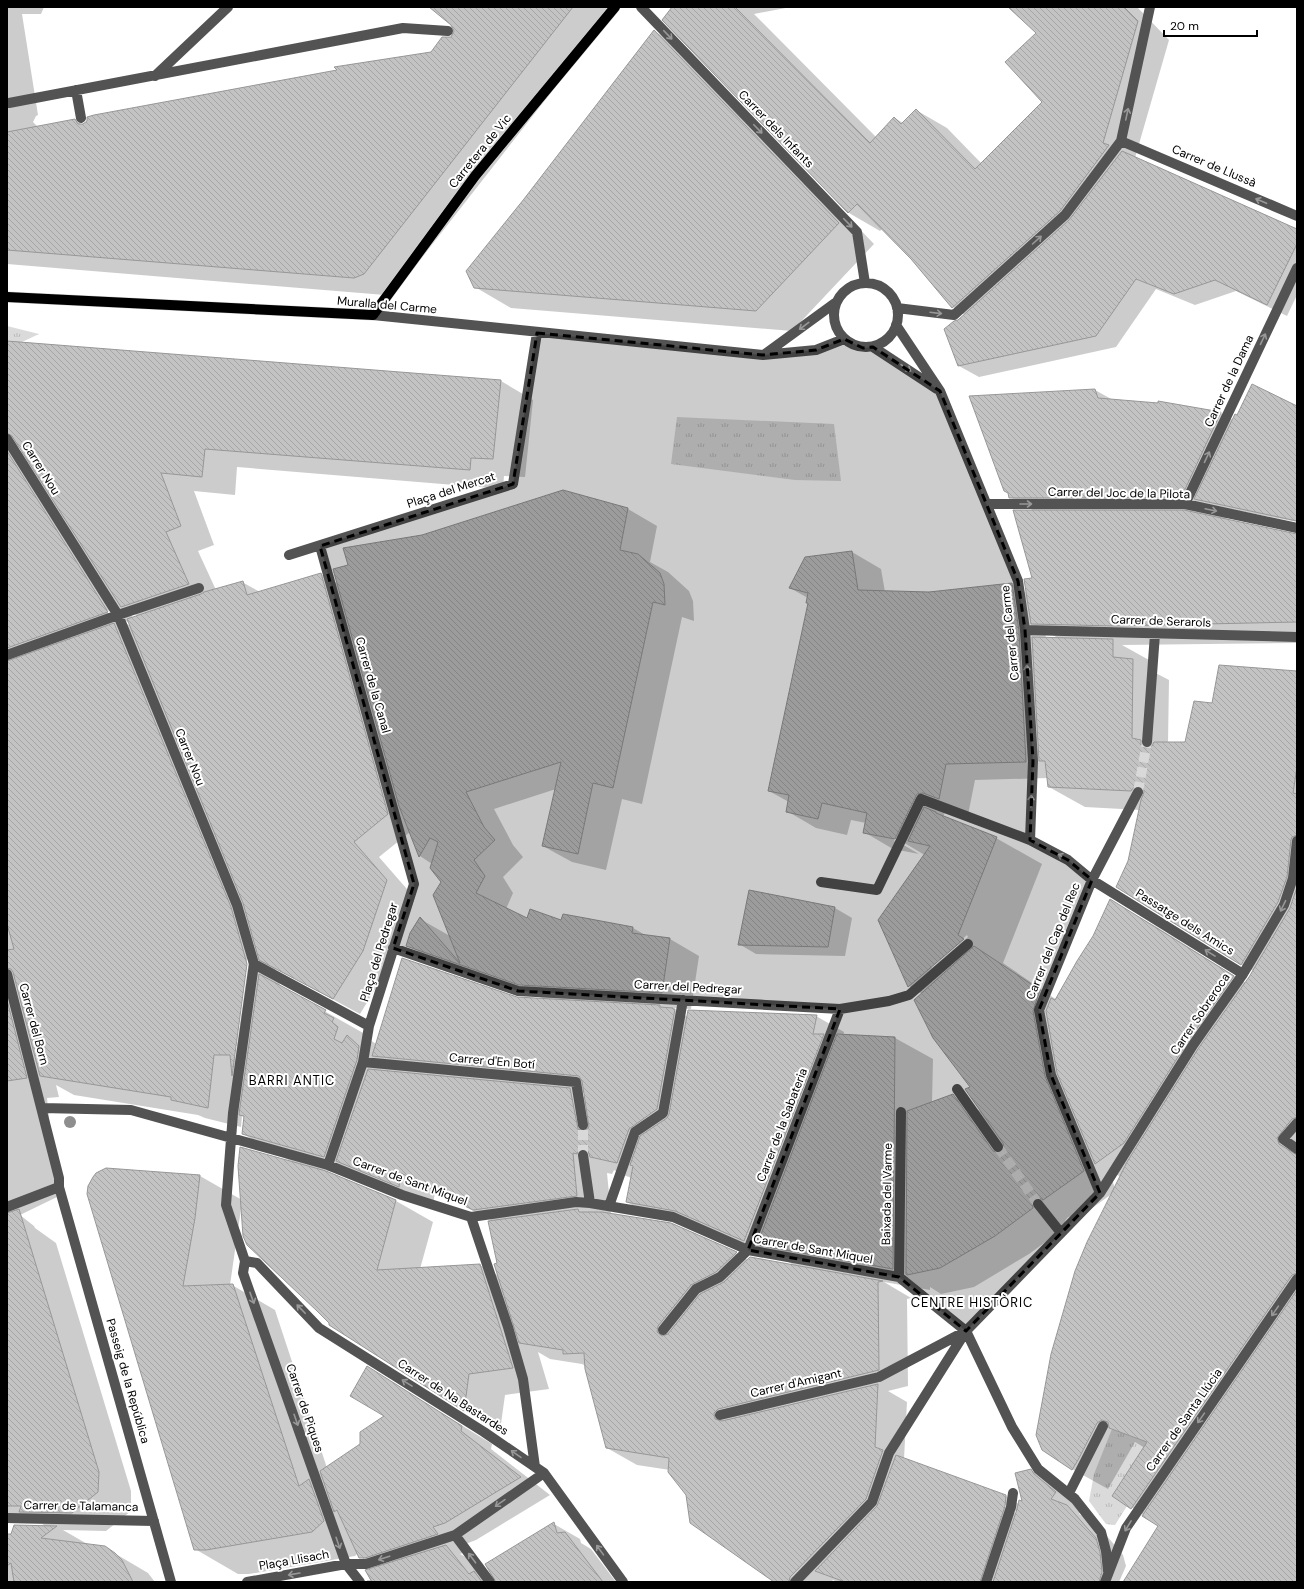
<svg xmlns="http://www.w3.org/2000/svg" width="1304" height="1589" font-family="'DM Sans',sans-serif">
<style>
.grass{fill:url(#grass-tufts)}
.shadow{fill:#0003;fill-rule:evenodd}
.building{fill:url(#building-back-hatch);stroke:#979797}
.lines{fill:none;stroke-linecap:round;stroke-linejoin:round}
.minor-tunnel{stroke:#d9d9d9;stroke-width:10;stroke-dasharray:10 5;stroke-linecap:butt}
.major-casing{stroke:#dbdbdb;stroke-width:11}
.minor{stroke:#535353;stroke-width:10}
.major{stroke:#000;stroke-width:10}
.tree{fill:#8e8e8e}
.oneway{stroke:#989898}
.marked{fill:#000;fill-opacity:0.2;stroke:#000;stroke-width:3;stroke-dasharray:8 5;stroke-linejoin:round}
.labels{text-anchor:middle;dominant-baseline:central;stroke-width:4;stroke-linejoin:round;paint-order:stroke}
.street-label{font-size:12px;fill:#000;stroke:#fff}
.neighbourhood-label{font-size:13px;letter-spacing:1px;fill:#000;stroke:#fff}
</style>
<defs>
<pattern id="grass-tufts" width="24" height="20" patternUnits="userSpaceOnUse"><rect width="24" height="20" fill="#dadada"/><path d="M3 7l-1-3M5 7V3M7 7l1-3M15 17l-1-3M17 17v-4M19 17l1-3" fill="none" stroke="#b9b9b9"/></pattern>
<pattern id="building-back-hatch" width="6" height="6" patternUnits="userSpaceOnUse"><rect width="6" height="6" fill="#c3c3c3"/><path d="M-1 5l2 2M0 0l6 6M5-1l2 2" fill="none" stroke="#a6a6a6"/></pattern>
</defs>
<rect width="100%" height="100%" fill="#fff"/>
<path class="grass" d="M7,326L39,334L7,349Z
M677,417L834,424L841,481L795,480L671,464Z
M1112,1429L1152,1443L1127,1506L1115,1525L1106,1524L1089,1501L1094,1474Z"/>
<path class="shadow" d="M7,7H44L41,14H22L38,115L36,116L33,122L38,127L74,120L83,125L431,53L455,35V28L431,7H618L395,292L385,295L7,264Z
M673,7H791L754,14L876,137L895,118L903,123L916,110L947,128L982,164L1043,103L1037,33L1010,7H1137L1169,40L1135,158L1297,230V295L1287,316L1236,291L1195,305L1156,289L1116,347L979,377L959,366V321L965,315L953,307L912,259L883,228L880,231L849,213L664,20Z
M654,31L690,52L874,244L792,331L511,308L475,287L525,200Z
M7,341L501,381L533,400L525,477L504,476L503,489L237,467L235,495L194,491L214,545L198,551L216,590L242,582L260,592L321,574L338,584L349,565L423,536L563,491L628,509L657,526L650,562L668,572L689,591L693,601L694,621L682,617L642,804L622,799L606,870L572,862L543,846L556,789L494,809L513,845L523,857L503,877L513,893L506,909L527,920L633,928L647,936L670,939L699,956L691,1009L671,1008L688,1017L816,1016L844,1032L843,1036L895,1038L933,1059L932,1103L952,1095L982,1112L972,1088L922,994L909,986L879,920L928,857L896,838L920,790L918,789L894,837V842L895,840L919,854L893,849L864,832L866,823L851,820L847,835L816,828L787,811L789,802L769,791L809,603L808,598L790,588L805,558L852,552L881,569L885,592L930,593L1011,584L1027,593L1033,579L1036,512L1010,497L1095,390L1113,400L1159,404V402L1221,413L1233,420L1297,407V522L1240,511L1228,517L1226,520L1297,543V643L1122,645L1149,660L1148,669L1169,680L1168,743H1186L1213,704L1297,672V1582H1124L1159,1525L1114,1496L1145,1448L1135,1442L1108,1489L1072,1469L1113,1193L1077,1219L1073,1216L1068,1217L1065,1221L1066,1227L1029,1254L974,1287L941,1294L930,1287V1290L884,1282L911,1298L907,1299L908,1386L888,1391L907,1402L904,1459L1006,1496L1019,1504L1023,1502L1030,1470L1058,1486L1083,1509L1079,1514L1095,1522L1123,1555L1126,1566L1119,1582H837L833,1580L831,1582H775L687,1495L670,1470L637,1465L607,1448L586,1366L582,1364L550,1359L538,1352L549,1389L505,1395L500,1431L464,1411L330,1325V1322L241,1209L230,1285H232L275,1310L327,1468L361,1444L385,1416L367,1367L492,1444L491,1449L550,1495L476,1540L463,1545L468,1551L460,1554L473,1561L490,1582H367V1580H370L366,1571L378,1567L360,1557L358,1553L355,1556L249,1574H238L195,1549L106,1169L200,1176L242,1200L292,1162L243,1134L245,1117L242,1116L241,1127L205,1118L198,1115L74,1095L56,1085L59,1097L47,1098L57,1197L20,1215L34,1226L35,1228L56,1243L131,1491V1511L106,1531L63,1530L89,1545L104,1547L148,1573L155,1582H7V1547L46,1526L42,1524L7,1523V444L24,453V451L7,441ZM104,608L129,623V625L103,610ZM128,610L138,616L133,618ZM1045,631L1058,638H1046ZM1048,778L1049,787L1085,807L1140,810L1129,861L1241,964L1253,971L1246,983L1157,927L1111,901L1094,936L1057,1000L1003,963L1042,864L996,838L943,817L946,810L968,815L975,780ZM410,832L420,856L432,864L443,882L450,936L420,919L407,945L436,962L545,999L517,998L376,1044L370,1040L372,1038L280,986L275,968L360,1014L389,966L413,896L379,857ZM967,935L968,937L932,968V965ZM247,959L249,960L235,1059H233ZM486,972L524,985V987L486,974ZM575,1092L585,1093L586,1098ZM325,1170L370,1183L433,1206L435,1191L493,1221L499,1276L480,1265L420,1269L433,1222L396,1201L324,1172ZM614,1170L626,1176L632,1178L627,1202L655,1218L704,1227L772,1256L774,1253L795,1266L748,1260L736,1253L671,1224L611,1214L607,1173L612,1174ZM1108,1170L1121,1177L1115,1188ZM1001,1502L1017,1512V1514L1000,1504Z
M750,891L835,908L852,918L845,956L756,954L739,944Z
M554,1524L580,1539L581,1543L591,1549L616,1582H497Z"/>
<path class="building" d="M429,7H573L364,274L354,278L7,250V132L75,119L78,124H83L87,121V117L94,115L337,70L334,67L431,52L442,37H451L454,31L451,25Z
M672,7H735L870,143L894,117L901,124L916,109L975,169L1042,102L1005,62L1036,33L1008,7H1124L1138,21L1103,143L1109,145L1060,211L952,308L911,259L857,204L848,213L662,20Z
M654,30L839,223L756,311L474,288L466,271L524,199Z
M1122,151L1297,229V244L1267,305L1215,280L1174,294L1136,279L1096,336L958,366L944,329L954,321L958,320L1069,220Z
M7,341L501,380L493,459L471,458L470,470L205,449L202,477L161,473L181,526L166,532L189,584L121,607L12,436L7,433Z
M1252,384L1297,406V521L1194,499L1235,414L1237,415Z
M1095,389L1098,398L1158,403V401L1221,412L1181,498H1009L1008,493L1004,491L969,396Z
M7,451L108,612L7,648Z
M563,490L628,508L620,550L638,554L660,573L664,584L665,605L653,602L613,788L593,783L578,854L542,846L561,762L466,792L484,827L495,840L474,860L485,876L476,893L527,918L530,909L561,920L563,914L585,918L633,927L632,933L670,938L662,993L519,985L406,946L410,933L420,917L460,963L433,895L441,882L430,868L438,842L430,838L419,857L399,806L333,569L348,565L343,548L422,535Z
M1013,510H1184L1297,534V622L1114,626L1031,624L1024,579L1032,578Z
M852,551L858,590L929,592L1012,583L1019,631L1026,762L946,764L939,799L923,793L917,794L895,839L863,833L867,813L822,803L818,819L786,812L789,795L768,791L808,603H806L808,593L789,588L805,557Z
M321,573L388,814L354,842L387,880L363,951L333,999L259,960L243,903L127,619L201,594L204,592L243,581L247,595Z
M114,623L231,907L247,964L232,1076L230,1055H214L208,1108L171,1100V1097L40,1076L13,972L11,969L7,968V950L14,949L7,924V661Z
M1032,637L1113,639V657L1133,659L1132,738L1141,740V745L1146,748L1152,746L1154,742H1185L1194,701L1212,703L1219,665L1297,671V767L1293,793L1297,794V835L1292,837L1291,840L1287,877L1278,902L1241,965L1116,887L1128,861L1141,800L1144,792L1143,788L1137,786L1134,787L1131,791L1048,787L1045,761H1039Z
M924,807L936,812V813L997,837L958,935L964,939L908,987L878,920L930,846L908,841Z
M1297,887V1117L1292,1119L1277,1138L1279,1144L1297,1155V1273L1292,1275L1131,1509L1112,1496L1147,1442L1109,1428L1108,1422L1102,1420L1097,1423L1078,1460L1072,1470L1042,1450L1036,1435L1051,1354L1075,1271L1087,1242L1127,1162L1198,1049L1249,977L1290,908Z
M749,890L835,907L828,947L738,945Z
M1110,899L1234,976L1188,1041L1124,1143L1095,1164L1057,1073L1046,1011L1051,998L1055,1000L1077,961L1093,936Z
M974,946L1040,990L1033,1011L1045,1076L1084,1171L1043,1200L1040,1198L1034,1199L1032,1202L1033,1208L995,1236L940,1268L907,1275L906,1274L907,1111L953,1094L993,1151L999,1153L1004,1149L1003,1143L965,1089L970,1087L933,1038L914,1000Z
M402,958L517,997L660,1005V1007L673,1008V1009H675L657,1109L629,1129L617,1163L590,1157L588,1151L582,1149L579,1150L577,1154L573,1153L577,1196L473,1210L401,1173L399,1187L336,1161L368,1069L570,1088L578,1129L584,1131L589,1127L582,1081L579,1076L372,1056Z
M259,974L326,1010L324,1013L334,1018L332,1022L338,1027L334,1039L342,1043L347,1035L359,1046L357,1060L324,1157L242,1134L244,1116L239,1115V1114Z
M7,1000L27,1078L7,1081Z
M688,1010L817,1015L813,1034H824L744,1241L675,1211L626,1202L633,1166L630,1165L640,1136L667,1118L669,1114Z
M837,1034L895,1037L893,1269L757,1245Z
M240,1147L326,1171L396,1200L377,1270L480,1264L513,1368L469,1374L464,1411L329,1325V1323L317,1311L247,1245L243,1236L238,1166Z
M106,1168L200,1175L195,1218L183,1286L233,1284L299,1486L309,1479L324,1521L312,1532L206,1550H194L87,1194L88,1186L93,1177L96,1173Z
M19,1209L99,1472L98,1492L72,1513L19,1512L21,1506H7V1213Z
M578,1209L579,1212H602L671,1223L737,1252L716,1272L691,1285L658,1326L657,1332L662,1336L668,1334L700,1294L724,1282L750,1257L883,1281L878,1282L879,1370L718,1409L714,1413L715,1419L722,1421L878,1384L875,1447L883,1450L866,1499L790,1577L789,1582H774L690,1523L686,1495L668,1472L669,1458L606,1448L585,1369L584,1353L563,1354V1350L519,1343L494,1264L497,1263L488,1221Z
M1297,1290V1582H1123L1158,1526L1142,1516Z
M367,1366L462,1426L461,1431L521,1477L445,1523L433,1527L438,1534L365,1558H359L337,1510L334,1512L320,1471L360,1444V1432L384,1416L350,1396Z
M896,1455L1006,1495L1005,1506L980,1582H845L815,1571L877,1506Z
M1031,1469L1034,1474L1056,1492L1051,1499L1067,1505L1096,1538L1100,1552L1102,1572L1099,1582H993L1017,1509L1019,1500L1022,1501L1015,1473Z
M554,1522L557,1533L565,1532L603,1582H496L485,1564Z
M14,1525L57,1526L41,1538L105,1546L115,1553L122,1560L133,1582H14L11,1563L7,1566V1534H11Z
M446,1545L469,1574L474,1571L482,1582H372L365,1570Z"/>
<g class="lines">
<path class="minor-tunnel" d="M1138,792L1147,742
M998,1147L1038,1204
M583,1155V1125"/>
<g class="major-casing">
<path id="major" d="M7,297L373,315L475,176L615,7"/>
</g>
<path class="minor" d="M641,7L857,232L865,283
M155,76L228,7
M76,90L81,118
M9,103L403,28L448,31
M1121,141L1297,216
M834 315a32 32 0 1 1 64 0a32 32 0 1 1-64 0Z
M897,308L954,315L1065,215L1121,141L1150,7
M373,315L763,355L816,350L844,339
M896,325L940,391L1018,581L1025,630L1033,761L1030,840
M873,347L937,389
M765,354L835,303
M7,439L118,615L237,905L254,964L233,1113L226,1205L245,1261L243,1273L346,1564L360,1582
M987,504H1185L1297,528
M1185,504L1297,268
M320,546L414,884L369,1026L363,1062L328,1165
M289,555L513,484L537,333
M1025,630L1297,637
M7,655L118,615L199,588
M1147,742L1155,634
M821,882L877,890L921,799L1030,840L1068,860L1092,880L1243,974
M393,948L518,991L840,1009L889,1001L909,995L968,944
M254,964L369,1026
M7,974L59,1178V1187L171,1582
M363,1062L576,1082L583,1125
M957,1089L998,1147
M42,1108L131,1110L328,1165L402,1195L471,1217L576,1202L590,1203L673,1217L748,1250L899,1277L966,1331L1012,1427L1038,1469L1075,1499L1101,1532L1106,1551L1108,1571
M1297,1123L1283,1139L1297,1149
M583,1155L590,1203
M1100,1193L1051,1075L1039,1010L1092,880L1138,792
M1038,1204L1061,1233
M609,1206L635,1132L663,1113L683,1000
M7,1207L59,1187
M471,1217L508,1327L523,1379L535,1467
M245,1261L257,1263L319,1328L484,1432L544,1473L623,1582
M899,1277L901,1112
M663,1330L696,1289L720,1277L748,1250L840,1009
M720,1415L879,1377L966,1331
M1069,1493L1103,1426
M7,1518L154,1521
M455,1535L490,1582
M247,1582L346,1564H366L455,1535L544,1473
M795,1582L872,1502L889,1453L966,1331L1100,1193L1193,1045L1243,974L1284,905L1293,878L1297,841
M986,1582L1011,1507L1013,1493
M1105,1582L1126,1528L1297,1279"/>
<use href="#major" class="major"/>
</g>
<circle class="tree" cx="70" cy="1122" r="6"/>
<defs><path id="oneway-shaft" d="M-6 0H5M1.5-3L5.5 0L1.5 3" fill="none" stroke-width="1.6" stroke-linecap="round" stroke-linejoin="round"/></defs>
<g class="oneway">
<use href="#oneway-shaft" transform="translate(668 35) rotate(46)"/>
<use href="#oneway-shaft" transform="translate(1127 114) rotate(-78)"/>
<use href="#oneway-shaft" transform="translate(758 129) rotate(46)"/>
<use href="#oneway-shaft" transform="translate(1261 201) rotate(-157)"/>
<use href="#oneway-shaft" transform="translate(848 223) rotate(46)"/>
<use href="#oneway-shaft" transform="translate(1037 240) rotate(-42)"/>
<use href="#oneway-shaft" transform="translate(936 313) rotate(7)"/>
<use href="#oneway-shaft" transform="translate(804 326) rotate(143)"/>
<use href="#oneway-shaft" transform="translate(1263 339) rotate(-65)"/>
<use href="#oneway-shaft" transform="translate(906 368) rotate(34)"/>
<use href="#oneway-shaft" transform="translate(1207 457) rotate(-65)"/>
<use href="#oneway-shaft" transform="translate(1026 504)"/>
<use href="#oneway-shaft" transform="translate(1211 510) rotate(12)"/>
<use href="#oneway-shaft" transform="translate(1027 671) rotate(-93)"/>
<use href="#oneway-shaft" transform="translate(1031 801) rotate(-88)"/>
<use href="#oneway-shaft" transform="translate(1063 857) rotate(-152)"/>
<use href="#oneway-shaft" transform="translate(1283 906) rotate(116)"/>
<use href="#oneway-shaft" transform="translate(1210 953) rotate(-148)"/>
<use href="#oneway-shaft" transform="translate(252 1298) rotate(70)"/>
<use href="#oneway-shaft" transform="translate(301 1309) rotate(-134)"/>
<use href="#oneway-shaft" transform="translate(1275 1311) rotate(125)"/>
<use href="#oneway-shaft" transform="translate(407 1383) rotate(-148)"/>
<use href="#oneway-shaft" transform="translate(1201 1418) rotate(125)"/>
<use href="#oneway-shaft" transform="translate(296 1420) rotate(71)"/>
<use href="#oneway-shaft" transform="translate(516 1454) rotate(-145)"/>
<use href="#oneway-shaft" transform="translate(500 1503) rotate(145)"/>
<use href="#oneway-shaft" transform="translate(1128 1526) rotate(121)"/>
<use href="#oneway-shaft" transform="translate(338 1543) rotate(71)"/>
<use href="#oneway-shaft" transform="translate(600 1550) rotate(-126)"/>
<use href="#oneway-shaft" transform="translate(384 1558) rotate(162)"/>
<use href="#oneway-shaft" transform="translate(472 1558) rotate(-127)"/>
<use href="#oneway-shaft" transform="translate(294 1574) rotate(170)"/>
</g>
<path class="marked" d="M537,333L763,355L816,350L844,339L863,348L873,347L940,391L1018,581L1025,630L1033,761L1030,840L1068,860L1092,880L1039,1010L1051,1075L1100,1193L966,1331L899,1277L748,1250L840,1009L518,991L393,948L414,884L320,546L513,484Z"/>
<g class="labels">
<g class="street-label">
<text transform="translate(776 129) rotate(46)">Carrer dels Infants</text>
<text transform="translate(480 151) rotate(-51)">Carretera de Vic</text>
<text transform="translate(1214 166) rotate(23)">Carrer de Llussà</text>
<text transform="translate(387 305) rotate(5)">Muralla del Carme</text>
<text transform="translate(1229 381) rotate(-65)">Carrer de la Dama</text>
<text transform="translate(41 468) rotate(58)">Carrer Nou</text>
<text transform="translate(451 490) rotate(-18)">Plaça del Mercat</text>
<text transform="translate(1119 493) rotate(1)">Carrer del Joc de la Pilota</text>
<text transform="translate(1161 621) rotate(2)">Carrer de Serarols</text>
<text transform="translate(1010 633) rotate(-96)">Carrer del Carme</text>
<text transform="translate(373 685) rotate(74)">Carrer de la Canal</text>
<text transform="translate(190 757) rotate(68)">Carrer Nou</text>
<text transform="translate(1185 922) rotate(32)">Passatge dels Amics</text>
<text transform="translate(1053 941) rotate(-68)">Carrer del Cap del Rec</text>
<text transform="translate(379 952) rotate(-73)">Plaça del Pedregar</text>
<text transform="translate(688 987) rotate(3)">Carrer del Pedregar</text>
<text transform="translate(1200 1014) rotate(-56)">Carrer Sobreroca</text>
<text transform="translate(34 1024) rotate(75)">Carrer del Born</text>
<text transform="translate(492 1061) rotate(5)">Carrer d'En Botí</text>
<text transform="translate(782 1125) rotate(-69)">Carrer de la Sabateria</text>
<text transform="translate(410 1181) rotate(20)">Carrer de Sant Miquel</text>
<text transform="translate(887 1194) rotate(-89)">Baixada del Varme</text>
<text transform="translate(813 1249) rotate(10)">Carrer de Sant Miquel</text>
<text transform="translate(128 1381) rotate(74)">Passeig de la República</text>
<text transform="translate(796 1383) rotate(-13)">Carrer d'Amigant</text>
<text transform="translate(453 1397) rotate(33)">Carrer de Na Bastardes</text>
<text transform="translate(305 1408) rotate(71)">Carrer de Piques</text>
<text transform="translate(1184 1420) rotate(-55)">Carrer de Santa Llúcia</text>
<text transform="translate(81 1506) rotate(1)">Carrer de Talamanca</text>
<text transform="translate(294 1560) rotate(-10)">Plaça Llisach</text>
</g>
<g class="neighbourhood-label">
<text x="292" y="1080">BARRI ANTIC</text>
<text x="972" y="1302">CENTRE HISTÒRIC</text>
</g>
</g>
<rect width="1304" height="1589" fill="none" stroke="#000000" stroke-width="16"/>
<path d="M1164 30v6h93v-6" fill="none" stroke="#000000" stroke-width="2"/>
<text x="1170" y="30" font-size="12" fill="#000000" stroke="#ffffff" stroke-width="3" paint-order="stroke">20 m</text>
</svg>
